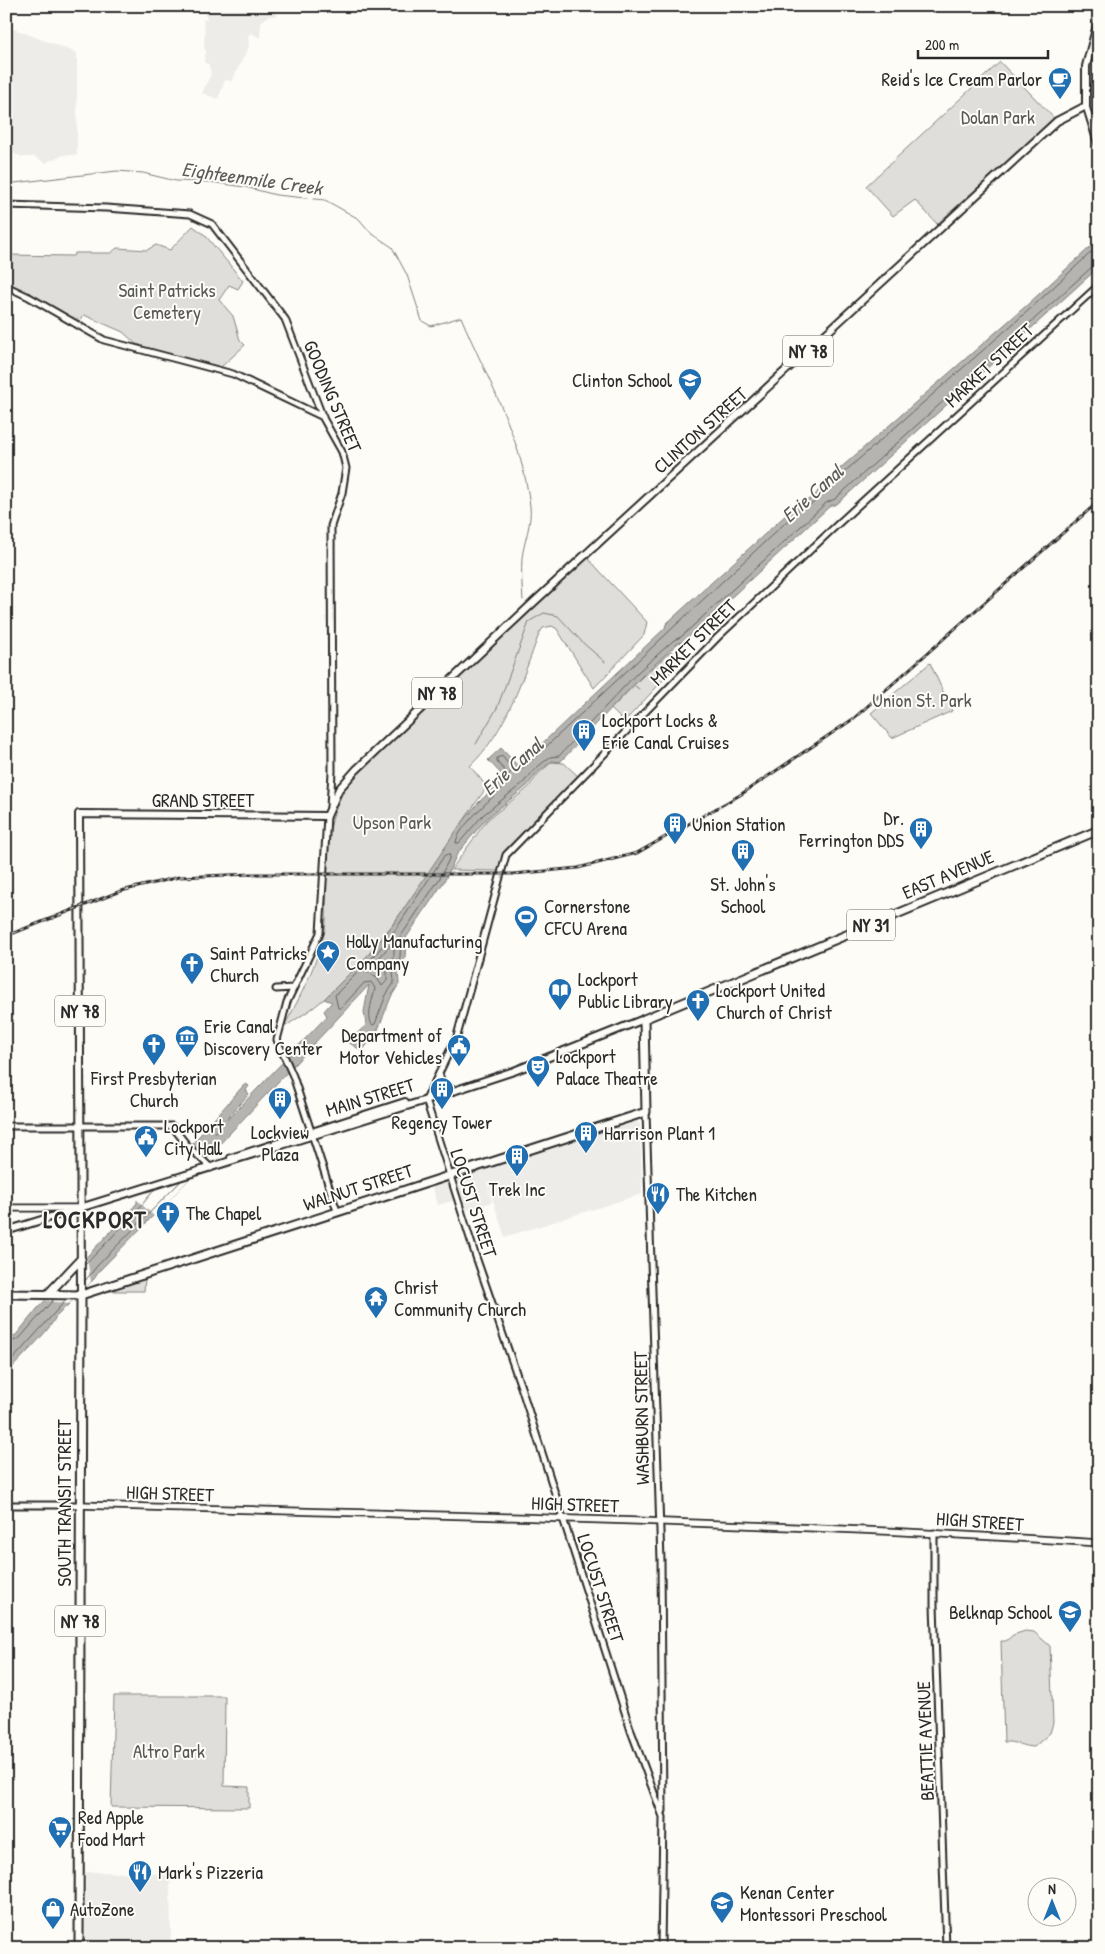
<svg xmlns="http://www.w3.org/2000/svg" width="1105" height="1954" font-family="'Patrick Hand',sans-serif">
<style>
.built{fill:#edece8}
.green{fill:#dfdeda;stroke:#858482}
.water{fill:#b5b4b1;stroke:#7e7d7b}
.pier{fill:#fdfcf7}
.lines{fill:none;stroke-linecap:round;stroke-linejoin:round}
.shore{stroke:#626261;stroke-width:1}
.stream{stroke:#7e7d7b;stroke-width:1}
.tertiary-casing{stroke:#2b2b2b;stroke-width:9}
.secondary-casing{stroke:#2b2b2b;stroke-width:9}
.primary-casing{stroke:#2b2b2b;stroke-width:10}
.trunk-casing{stroke:#2b2b2b;stroke-width:11}
.tertiary{stroke:#fdfcf7;stroke-width:5}
.secondary{stroke:#fdfcf7;stroke-width:5.5}
.primary{stroke:#fdfcf7;stroke-width:6}
.trunk{stroke:#fdfcf7;stroke-width:7}
.rail-casing{stroke:#2b2b2b;stroke-width:3}
.rail{stroke:#fdfcf7;stroke-width:1;stroke-dasharray:4;stroke-linecap:butt}
.labels{text-anchor:middle;dominant-baseline:central;stroke-width:4;stroke-linejoin:round;paint-order:stroke}
.shield{fill:#fdfcf7;stroke:#6a6a68;stroke-width:1}
.shield-label{font-size:18px;font-weight:bold;fill:#2b2b2b}
.poi-label{font-size:19px;fill:#2b2b2b;stroke:#fdfcf7;text-anchor:start}
.park-label{font-size:19px;fill:#585857;stroke:#fdfcf7}
.street-label{font-size:19px;fill:#2b2b2b;stroke:#fdfcf7}
.water-label{font-size:20px;font-style:italic;fill:#5b5b5a;stroke:#fdfcf7}
.district-label{font-size:24px;font-weight:bold;letter-spacing:1px;fill:#2b2b2b;stroke:#fdfcf7}
</style>
<rect width="100%" height="100%" fill="#fdfcf7"/>
<filter id="ink" filterUnits="userSpaceOnUse"><feTurbulence type="fractalNoise" baseFrequency=".02" numOctaves="2"/><feDisplacementMap in="SourceGraphic" scale="10" xChannelSelector="R" yChannelSelector="G"/><feConvolveMatrix kernelMatrix="1 2 1 2 8 2 1 2 1" color-interpolation-filters="sRGB"/></filter>
<g filter="url(#ink)">
<path class="built" d="M266,6L273,9L281,6L276,16H269L261,22L260,38L251,33L248,36L249,46L232,81L225,80L218,99L202,93L211,74L209,65L204,62L206,51L204,48L205,31L203,20L207,19L201,6Z
M6,26L77,53V155H64L45,163L35,157H23L6,151Z
M637,1121L640,1124L642,1194L505,1237L484,1174L492,1202L465,1211L462,1198L438,1205L432,1187Z
M86,1872L170,1874L171,1948H85Z"/>
<path class="green" d="M1000,62L1055,119L937,224L915,200L893,216L866,186Z
M193,226L205,235L243,281L238,289L229,285L219,300L233,316L240,340L245,345L220,368L143,349L141,345L136,344L123,332L84,315L79,323L6,282V255L73,256L75,253H111L117,248L147,250L156,245L170,250Z
M585,555L647,622L644,635L594,688L557,629L552,626L543,628L539,634C522,680 506,732 470,766L487,787C435,859 392,941 324,999C312,1010 297,1018 283,1028C299,1000 319,960 325,929C327,920 326,908 326,898C328,853 324,816 352,778Z
M671,651L681,661L624,722L611,709L643,676Z
M930,663L952,711L892,738L871,713Z
M552,762L564,763L580,778L505,854L500,871L451,870L487,820L528,788L539,773Z
M143,1279H145L144,1291H107Z
M1025,1631L1034,1632L1050,1646L1053,1723L1050,1733L1034,1747C1023,1747 1015,1741 1004,1742L1001,1641H1006L1013,1635Z
M114,1696H225L224,1786L249,1787V1808L111,1807Z"/>
<path class="water" d="M1099,239V267L837,504L830,506L683,642L678,643L642,676L560,762L552,761L538,772L527,786L486,819L457,854L445,880L406,938L405,958L398,971L399,984L391,997L377,1032L362,1051L348,1042L366,1025L364,1012L369,985L216,1148L195,1173L100,1270L94,1279L55,1318C51,1329 17,1362 6,1374V1339L16,1335L37,1309L131,1210L137,1203V1200L193,1143L243,1086L246,1084L249,1086L246,1090L249,1094L217,1129L215,1133L327,1016L324,1011L332,1002L324,999L371,952L392,926L458,828L479,802L511,772L504,777L488,760L501,748L518,766L665,628L666,624L799,503C810,501 817,496 821,485L1027,305Z"/>
<path class="pier" d="M190,1143L208,1159L154,1216L136,1199Z
M86,1253L91,1282L69,1304L43,1300Z"/>
<g class="lines">
<path class="shore" d="M1099,245L1030,309L826,488C821,499 813,505 801,508L521,770H513L502,756L497,758V762L509,775V781C498,793 456,828 456,843H459L483,815L523,783L535,769L550,757L559,756L638,672L674,640L681,637L826,503L835,499L1093,266L1099,264
M445,855L449,854L450,857L440,878L401,936L400,957L393,970L394,983L386,995L375,1024L372,1025C366,1013 373,1000 375,988L371,982L364,983L341,1008H338L335,995L375,955L396,929Z
M390,946L394,947V955L387,969V981L382,986L377,978L367,972Z
M85,1265L135,1213L155,1189
M85,1281L97,1266L181,1181
M6,1343L19,1339L54,1299
M6,1367L67,1299"/>
<path class="stream" d="M6,181L14,183L117,171L143,173L176,181L210,182L245,187L276,195L325,200L359,219L371,233L392,247L407,275L422,321L431,326L461,317C487,379 522,437 530,506C532,524 524,541 522,558C521,572 522,587 523,600
M530,621L544,613L558,616L583,643L605,662
M635,686L639,689
M476,744L497,708L529,622"/>
<g class="tertiary-casing">
<path id="tertiary" d="M1086,106L1099,148
M6,205L106,208L190,214L212,224L285,319L323,418L342,452L346,468L342,493L331,526L332,772L330,807
M6,286L29,297L104,340L233,374L323,417
M327,816L320,933L287,1002L277,1040L293,1076L337,1211
M276,989L293,988
M439,1073L442,1084L454,1091
M646,1112L661,1561L663,1811
M6,1126H172L187,1145L211,1168
M6,1505H79
M934,1533V1605L946,1948
M661,1948L663,1817L631,1731L521,1387L475,1254L426,1100L457,1036L506,855L718,637L839,523L1099,285"/>
</g>
<g class="secondary-casing">
<path id="secondary" d="M6,1208H78
M79,1505C419,1515 759,1521 1099,1543"/>
</g>
<g class="primary-casing">
<path id="primary" d="M231,1158L405,1102
M6,1231L426,1100L514,1071L644,1019
M81,1295L79,814L327,816L339,789L356,770L534,602L1057,121L1086,106V66L1099,18"/>
</g>
<g class="trunk-casing">
<path id="trunk" d="M6,1294L81,1295L646,1112L644,1019L1099,830
M48,1294L81,1259
M79,1948L81,1295"/>
</g>
<use href="#tertiary" class="tertiary"/>
<use href="#secondary" class="secondary"/>
<use href="#primary" class="primary"/>
<use href="#trunk" class="trunk"/>
<g class="rail-casing">
<path id="rail" d="M6,936L121,891L179,877L252,874H513L578,868L637,853L740,795L853,719L1099,501"/>
</g>
<use href="#rail" class="rail"/>
</g>
</g>
<defs>
<g id="cafe-pin" transform="scale(1.25)"><path d="M0 17L-7.5 6A9.5 9.5 0 1 1 7.5 6Z" fill="#1f6fb2" stroke="#fdfcf7"/><path d="M-5.5-4.5H6V0H3Q3 3.5 0 3.5H-2.5Q-5.5 3.5-5.5 0ZM3-3.2v2h1.7v-2ZM-6 4.5H4V6H-6Z" fill="#fff"/></g>
<g id="school-pin" transform="scale(1.25)"><path d="M0 17L-7.5 6A9.5 9.5 0 1 1 7.5 6Z" fill="#1f6fb2" stroke="#fdfcf7"/><path d="M0-5L7-2L0 1L-7-2ZM-4 1L0 2.5L4 1V4Q0 6-4 4Z" fill="#fff"/></g>
<g id="building-pin" transform="scale(1.25)"><path d="M0 17L-7.5 6A9.5 9.5 0 1 1 7.5 6Z" fill="#1f6fb2" stroke="#fdfcf7"/><path d="M-4-6H4V6H1V3H-1V6H-4ZM-2.5-4.3h1.7v1.8h-1.7ZM.8-4.3h1.7v1.8H.8ZM-2.5-1h1.7V.8h-1.7ZM.8-1h1.7V.8H.8Z" fill="#fff"/></g>
<g id="stadium-pin" transform="scale(1.25)"><path d="M0 17L-7.5 6A9.5 9.5 0 1 1 7.5 6Z" fill="#1f6fb2" stroke="#fdfcf7"/><path d="M0-5a6.5 5 0 1 0 0 10a6.5 5 0 1 0 0-10ZM-3.5-1.8h7v3.6h-7Z" fill="#fff"/></g>
<g id="sight-pin" transform="scale(1.25)"><path d="M0 17L-7.5 6A9.5 9.5 0 1 1 7.5 6Z" fill="#1f6fb2" stroke="#fdfcf7"/><path d="M0-6L1.8-2.2L6-1.7L2.9 1.2L3.7 5.4L0 3.3L-3.7 5.4L-2.9 1.2L-6-1.7L-1.8-2.2Z" fill="#fff"/></g>
<g id="church-pin" transform="scale(1.25)"><path d="M0 17L-7.5 6A9.5 9.5 0 1 1 7.5 6Z" fill="#1f6fb2" stroke="#fdfcf7"/><path d="M-1.2-6h2.4v3.5h3.3v2.4h-3.3V6h-2.4V-.1h-3.3v-2.4h3.3Z" fill="#fff"/></g>
<g id="library-pin" transform="scale(1.25)"><path d="M0 17L-7.5 6A9.5 9.5 0 1 1 7.5 6Z" fill="#1f6fb2" stroke="#fdfcf7"/><path d="M-6-4Q-3-5.5-.7-3.5V5Q-3 3-6 4ZM6-4Q3-5.5 .7-3.5V5Q3 3 6 4Z" fill="#fff"/></g>
<g id="museum-pin" transform="scale(1.25)"><path d="M0 17L-7.5 6A9.5 9.5 0 1 1 7.5 6Z" fill="#1f6fb2" stroke="#fdfcf7"/><path d="M0-6L6-3V-2H-6V-3ZM-5-1h2V3h-2ZM-1-1h2V3h-2ZM3-1h2V3H3ZM-6 4H6V6H-6Z" fill="#fff"/></g>
<g id="civic-pin" transform="scale(1.25)"><path d="M0 17L-7.5 6A9.5 9.5 0 1 1 7.5 6Z" fill="#1f6fb2" stroke="#fdfcf7"/><path d="M-.6-6.5H3V-4.5H.6V-3L4-1V1h2V6H-6V1h2V-1L-.6-3ZM-1.2 2.5V6h2.4V2.5Z" fill="#fff"/></g>
<g id="theatre-pin" transform="scale(1.25)"><path d="M0 17L-7.5 6A9.5 9.5 0 1 1 7.5 6Z" fill="#1f6fb2" stroke="#fdfcf7"/><path d="M-5-5.5Q0-4 5-5.5V0Q5 5 0 6Q-5 5-5 0ZM-3.3-2.5H-1v1.5H-3.3ZM1-2.5H3.3v1.5H1ZM-2.8 1Q0 5.5 2.8 1Z" fill="#fff"/></g>
<g id="restaurant-pin" transform="scale(1.25)"><path d="M0 17L-7.5 6A9.5 9.5 0 1 1 7.5 6Z" fill="#1f6fb2" stroke="#fdfcf7"/><path d="M-5-6h1v4h1v-4h1v4h1v-4h1v5L-1.5 .5V6h-2V.5L-5-1ZM5-6V6H3V1.5H1.5Q1.5-4 5-6Z" fill="#fff"/></g>
<g id="temple-pin" transform="scale(1.25)"><path d="M0 17L-7.5 6A9.5 9.5 0 1 1 7.5 6Z" fill="#1f6fb2" stroke="#fdfcf7"/><path d="M0-6L5-2H3V0L6.5 2.5H4V6H1.5V3h-3V6H-4V2.5H-6.5L-3 0V-2H-5Z" fill="#fff"/></g>
<g id="supermarket-pin" transform="scale(1.25)"><path d="M0 17L-7.5 6A9.5 9.5 0 1 1 7.5 6Z" fill="#1f6fb2" stroke="#fdfcf7"/><path d="M-6-5.5h2.5l.6 2H6L4.5 2H-2.5L-4.4-4H-6ZM-1.5 3.2a1.3 1.3 0 1 0 .1 0ZM3 3.2a1.3 1.3 0 1 0 .1 0Z" fill="#fff"/></g>
<g id="shop-pin" transform="scale(1.25)"><path d="M0 17L-7.5 6A9.5 9.5 0 1 1 7.5 6Z" fill="#1f6fb2" stroke="#fdfcf7"/><path d="M-5-2.5h2.3a2.7 3.5 0 0 1 5.4 0H5L5.5 6h-11ZM-1.5-2.5h3a1.5 2.3 0 0 0-3 0Z" fill="#fff"/></g>
</defs>
<g fill-rule="evenodd">
<use href="#cafe-pin" x="1060" y="79"/>
<use href="#school-pin" x="690" y="380"/>
<use href="#building-pin" x="584" y="731"/>
<use href="#building-pin" x="675" y="824"/>
<use href="#building-pin" x="921" y="829"/>
<use href="#building-pin" x="743" y="851"/>
<use href="#stadium-pin" x="526" y="917"/>
<use href="#sight-pin" x="328" y="952"/>
<use href="#church-pin" x="192" y="964"/>
<use href="#library-pin" x="560" y="990"/>
<use href="#church-pin" x="698" y="1001"/>
<use href="#museum-pin" x="187" y="1037"/>
<use href="#church-pin" x="154" y="1045"/>
<use href="#civic-pin" x="459" y="1046"/>
<use href="#theatre-pin" x="538" y="1067"/>
<use href="#building-pin" x="442" y="1089"/>
<use href="#building-pin" x="280" y="1099"/>
<use href="#building-pin" x="586" y="1133"/>
<use href="#civic-pin" x="146" y="1137"/>
<use href="#building-pin" x="517" y="1156"/>
<use href="#restaurant-pin" x="658" y="1194"/>
<use href="#church-pin" x="168" y="1213"/>
<use href="#temple-pin" x="376" y="1298"/>
<use href="#school-pin" x="1070" y="1612"/>
<use href="#supermarket-pin" x="60" y="1828"/>
<use href="#restaurant-pin" x="140" y="1872"/>
<use href="#school-pin" x="722" y="1903"/>
<use href="#shop-pin" x="53" y="1909"/>
</g>
<g class="labels">
<g class="shield">
<rect x="783" y="335.5" width="50" height="31" rx="4"/>
<rect x="412" y="677.5" width="50" height="31" rx="4"/>
<rect x="847" y="909.5" width="48" height="31" rx="4"/>
<rect x="55" y="995.5" width="50" height="31" rx="4"/>
<rect x="55" y="1605.5" width="50" height="31" rx="4"/>
</g>
<g class="shield-label">
<text x="808" y="351">NY 78</text>
<text x="437" y="693">NY 78</text>
<text x="871" y="925">NY 31</text>
<text x="80" y="1011">NY 78</text>
<text x="80" y="1621">NY 78</text>
</g>
<g class="poi-label">
<text x="1042" y="79" text-anchor="end">Reid's Ice Cream Parlor</text>
<text x="672" y="380" text-anchor="end">Clinton School</text>
<text x="602" y="720">Lockport Locks &amp;<tspan x="602" dy="22">Erie Canal Cruises</tspan></text>
<text x="904" y="818" text-anchor="end">Dr.<tspan x="904" dy="22">Ferrington DDS</tspan></text>
<text x="692" y="824">Union Station</text>
<text x="743" y="884" text-anchor="middle">St. John's<tspan x="743" dy="22">School</tspan></text>
<text x="544" y="906">Cornerstone<tspan x="544" dy="22">CFCU Arena</tspan></text>
<text x="346" y="941">Holly Manufacturing<tspan x="346" dy="22">Company</tspan></text>
<text x="210" y="953">Saint Patricks<tspan x="210" dy="22">Church</tspan></text>
<text x="578" y="979">Lockport<tspan x="578" dy="22">Public Library</tspan></text>
<text x="716" y="990">Lockport United<tspan x="716" dy="22">Church of Christ</tspan></text>
<text x="204" y="1026">Erie Canal<tspan x="204" dy="22">Discovery Center</tspan></text>
<text x="442" y="1035" text-anchor="end">Department of<tspan x="442" dy="22">Motor Vehicles</tspan></text>
<text x="556" y="1056">Lockport<tspan x="556" dy="22">Palace Theatre</tspan></text>
<text x="154" y="1078" text-anchor="middle">First Presbyterian<tspan x="154" dy="22">Church</tspan></text>
<text x="442" y="1122" text-anchor="middle">Regency Tower</text>
<text x="164" y="1126">Lockport<tspan x="164" dy="22">City Hall</tspan></text>
<text x="280" y="1132" text-anchor="middle">Lockview<tspan x="280" dy="22">Plaza</tspan></text>
<text x="604" y="1133">Harrison Plant 1</text>
<text x="517" y="1189" text-anchor="middle">Trek Inc</text>
<text x="676" y="1194">The Kitchen</text>
<text x="186" y="1213">The Chapel</text>
<text x="394" y="1287">Christ<tspan x="394" dy="22">Community Church</tspan></text>
<text x="1052" y="1612" text-anchor="end">Belknap School</text>
<text x="78" y="1817">Red Apple<tspan x="78" dy="22">Food Mart</tspan></text>
<text x="158" y="1872">Mark's Pizzeria</text>
<text x="740" y="1892">Kenan Center<tspan x="740" dy="22">Montessori Preschool</tspan></text>
<text x="70" y="1909">AutoZone</text>
</g>
<g class="park-label">
<text x="998" y="117">Dolan Park</text>
<text x="167" y="290">Saint Patricks<tspan x="167" dy="22">Cemetery</tspan></text>
<text x="922" y="700">Union St. Park</text>
<text x="392" y="822">Upson Park</text>
<text x="169" y="1751">Altro Park</text>
</g>
<g class="street-label">
<text transform="translate(989 365) rotate(-43)">MARKET STREET</text>
<text transform="translate(333 396) rotate(67)">GOODING STREET</text>
<text transform="translate(700 430) rotate(-42)">CLINTON STREET</text>
<text transform="translate(693 642) rotate(-45)">MARKET STREET</text>
<text x="203" y="800">GRAND STREET</text>
<text transform="translate(948 874) rotate(-23)">EAST AVENUE</text>
<text transform="translate(370 1097) rotate(-17)">MAIN STREET</text>
<text transform="translate(358 1187) rotate(-18)">WALNUT STREET</text>
<text transform="translate(474 1203) rotate(72)">LOCUST STREET</text>
<text transform="translate(641 1418) rotate(-91)">WASHBURN STREET</text>
<text transform="translate(170 1493) rotate(2)">HIGH STREET</text>
<text transform="translate(64 1503) rotate(-90)">SOUTH TRANSIT STREET</text>
<text transform="translate(575 1504) rotate(2)">HIGH STREET</text>
<text transform="translate(980 1521) rotate(4)">HIGH STREET</text>
<text transform="translate(601 1588) rotate(72)">LOCUST STREET</text>
<text transform="translate(925 1741) rotate(-92)">BEATTIE AVENUE</text>
</g>
<g class="water-label">
<text transform="translate(252 178) rotate(8)">Eighteenmile Creek</text>
<text transform="translate(812 493) rotate(-42)">Erie Canal</text>
<text transform="translate(512 766) rotate(-42)">Erie Canal</text>
</g>
<g class="district-label">
<text x="95" y="1219">LOCKPORT</text>
</g>
</g>
<rect width="1105" height="1954" fill="none" stroke="#fdfcf7" stroke-width="25"/>
<rect x="12" y="12" width="1080" height="1929" fill="none" stroke="#2b2b2b" stroke-width="2" filter="url(#ink)"/>
<g transform="translate(1052 1902)"><circle r="24" fill="#fdfcf7" stroke="#a9a8a5"/>
<path d="M0-4L9 19L0 12L-9 19Z" fill="#1f6fb2"/>
<text y="-8" font-size="14" font-weight="bold" text-anchor="middle" fill="#2b2b2b">N</text>
</g>
<path d="M918 50v8h130v-8" fill="none" stroke="#2b2b2b" stroke-width="2.5"/>
<text x="925" y="50" font-size="15" fill="#2b2b2b" stroke="#fdfcf7" stroke-width="4" paint-order="stroke">200 m</text>
</svg>
